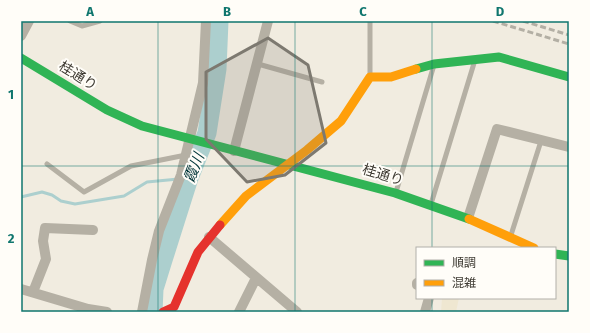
<svg xmlns="http://www.w3.org/2000/svg" width="590" height="333" font-family="'Fira Sans','Noto Sans JP',sans-serif">
<style>
.built{fill:#efe7d1}
.lines{fill:none;stroke-linecap:round;stroke-linejoin:round}
.stream{stroke:#accfce;stroke-width:3}
.river{stroke:#accfce;stroke-width:19}
.lane{stroke:#b5b0a4;stroke-width:5}
.street{stroke:#b5b0a4;stroke-width:10}
.fast{stroke:#30b455;stroke-width:9}
.slow{stroke:#ff9f0a;stroke-width:9}
.jam{stroke:#e5322d;stroke-width:9}
.rail{stroke:#b3afa4;stroke-width:3;stroke-dasharray:6 3;stroke-linecap:butt}
.marked{fill:#7d7970;fill-opacity:0.2;stroke:#7d7970;stroke-width:3;stroke-linejoin:round}
.grid{fill:none;stroke:#0f766e;stroke-width:1;stroke-opacity:0.55}
.labels{text-anchor:middle;dominant-baseline:central;stroke-width:4;stroke-linejoin:round;paint-order:stroke}
.street-label{font-size:14px;fill:#3f3b33;stroke:#fffdf8}
.water-label{font-size:15px;font-style:italic;fill:#003538;stroke:#fffdf8}
.neatline{fill:none;stroke:#0f766e;stroke-width:1.5}
.grid-label{font-size:13px;text-anchor:middle;font-weight:bold;fill:#0f766e}
</style>
<rect width="100%" height="100%" fill="#f1ece0"/>
<path class="built" d="M442,298H459L456,312H441Z"/>
<g class="lines">
<path class="stream" d="M21,197L42,192L52,195L61,201L75,204L124,196L147,182L189,178"/>
<path class="river" d="M153,312L154,289L163,260L189,178L207,133L217,69L219,21"/>
<path class="lane" d="M70,21L82,26L100,21
M370,21V76
M258,64L322,82
M47,164L84,192L131,166L186,155
M396,192L434,65
M431,204L475,60
M511,235L541,141"/>
<path class="street" d="M21,36L29,21
M234,151L268,21
M468,218L497,129L569,147
M209,237L297,312
M417,283V285
M21,289L88,309L107,312
M33,292L46,259L43,241L45,228L93,230
M142,312L152,260L159,231L181,175L203,83L206,21
M239,312L256,278
M425,312L429,298"/>
<path class="fast" d="M21,58L107,110L142,126L395,193L469,219
M416,69L434,64L499,57L569,77
M555,254L569,256"/>
<path class="slow" d="M469,219L534,248
M220,225L246,196L307,150L341,121L370,77H391L416,69"/>
<path class="jam" d="M163,312L174,307L198,252L220,225"/>
<path class="rail" d="M493,21L569,44
M523,21L569,35"/>
</g>
<path class="marked" d="M268,38L308,65L326,143L285,175L247,182L206,139V72Z"/>
<path class="grid" d="M158,21V312M295,21V312M432,21V248M21,166H569M432,298V312"/>
<g class="labels">
<g class="street-label">
<text transform="translate(78 76) rotate(32)">桂通り</text>
<text transform="translate(383 175) rotate(17)">桂通り</text>
</g>
<g class="water-label">
<text transform="translate(194 168) rotate(-69)">霞川</text>
</g>
</g>
<rect width="590" height="333" fill="none" stroke="#fffdf8" stroke-width="44"/>
<rect x="416" y="247" width="140" height="52" fill="#fffdf8" stroke="#b2afa9"/>
<rect x="424" y="260" width="20" height="6" fill="#30b455" stroke="#b2afa9"/>
<text x="452" y="267" font-size="12" fill="#3f3b33">順調</text>
<rect x="424" y="280" width="20" height="6" fill="#ff9f0a" stroke="#b2afa9"/>
<text x="452" y="287" font-size="12" fill="#3f3b33">混雑</text>
<rect x="22" y="22" width="546" height="289" class="neatline"/>
<g class="grid-label">
<text x="90" y="16">A</text>
<text x="227" y="16">B</text>
<text x="363" y="16">C</text>
<text x="500" y="16">D</text>
<text x="11" y="99">1</text>
<text x="11" y="243">2</text>
</g>
</svg>
